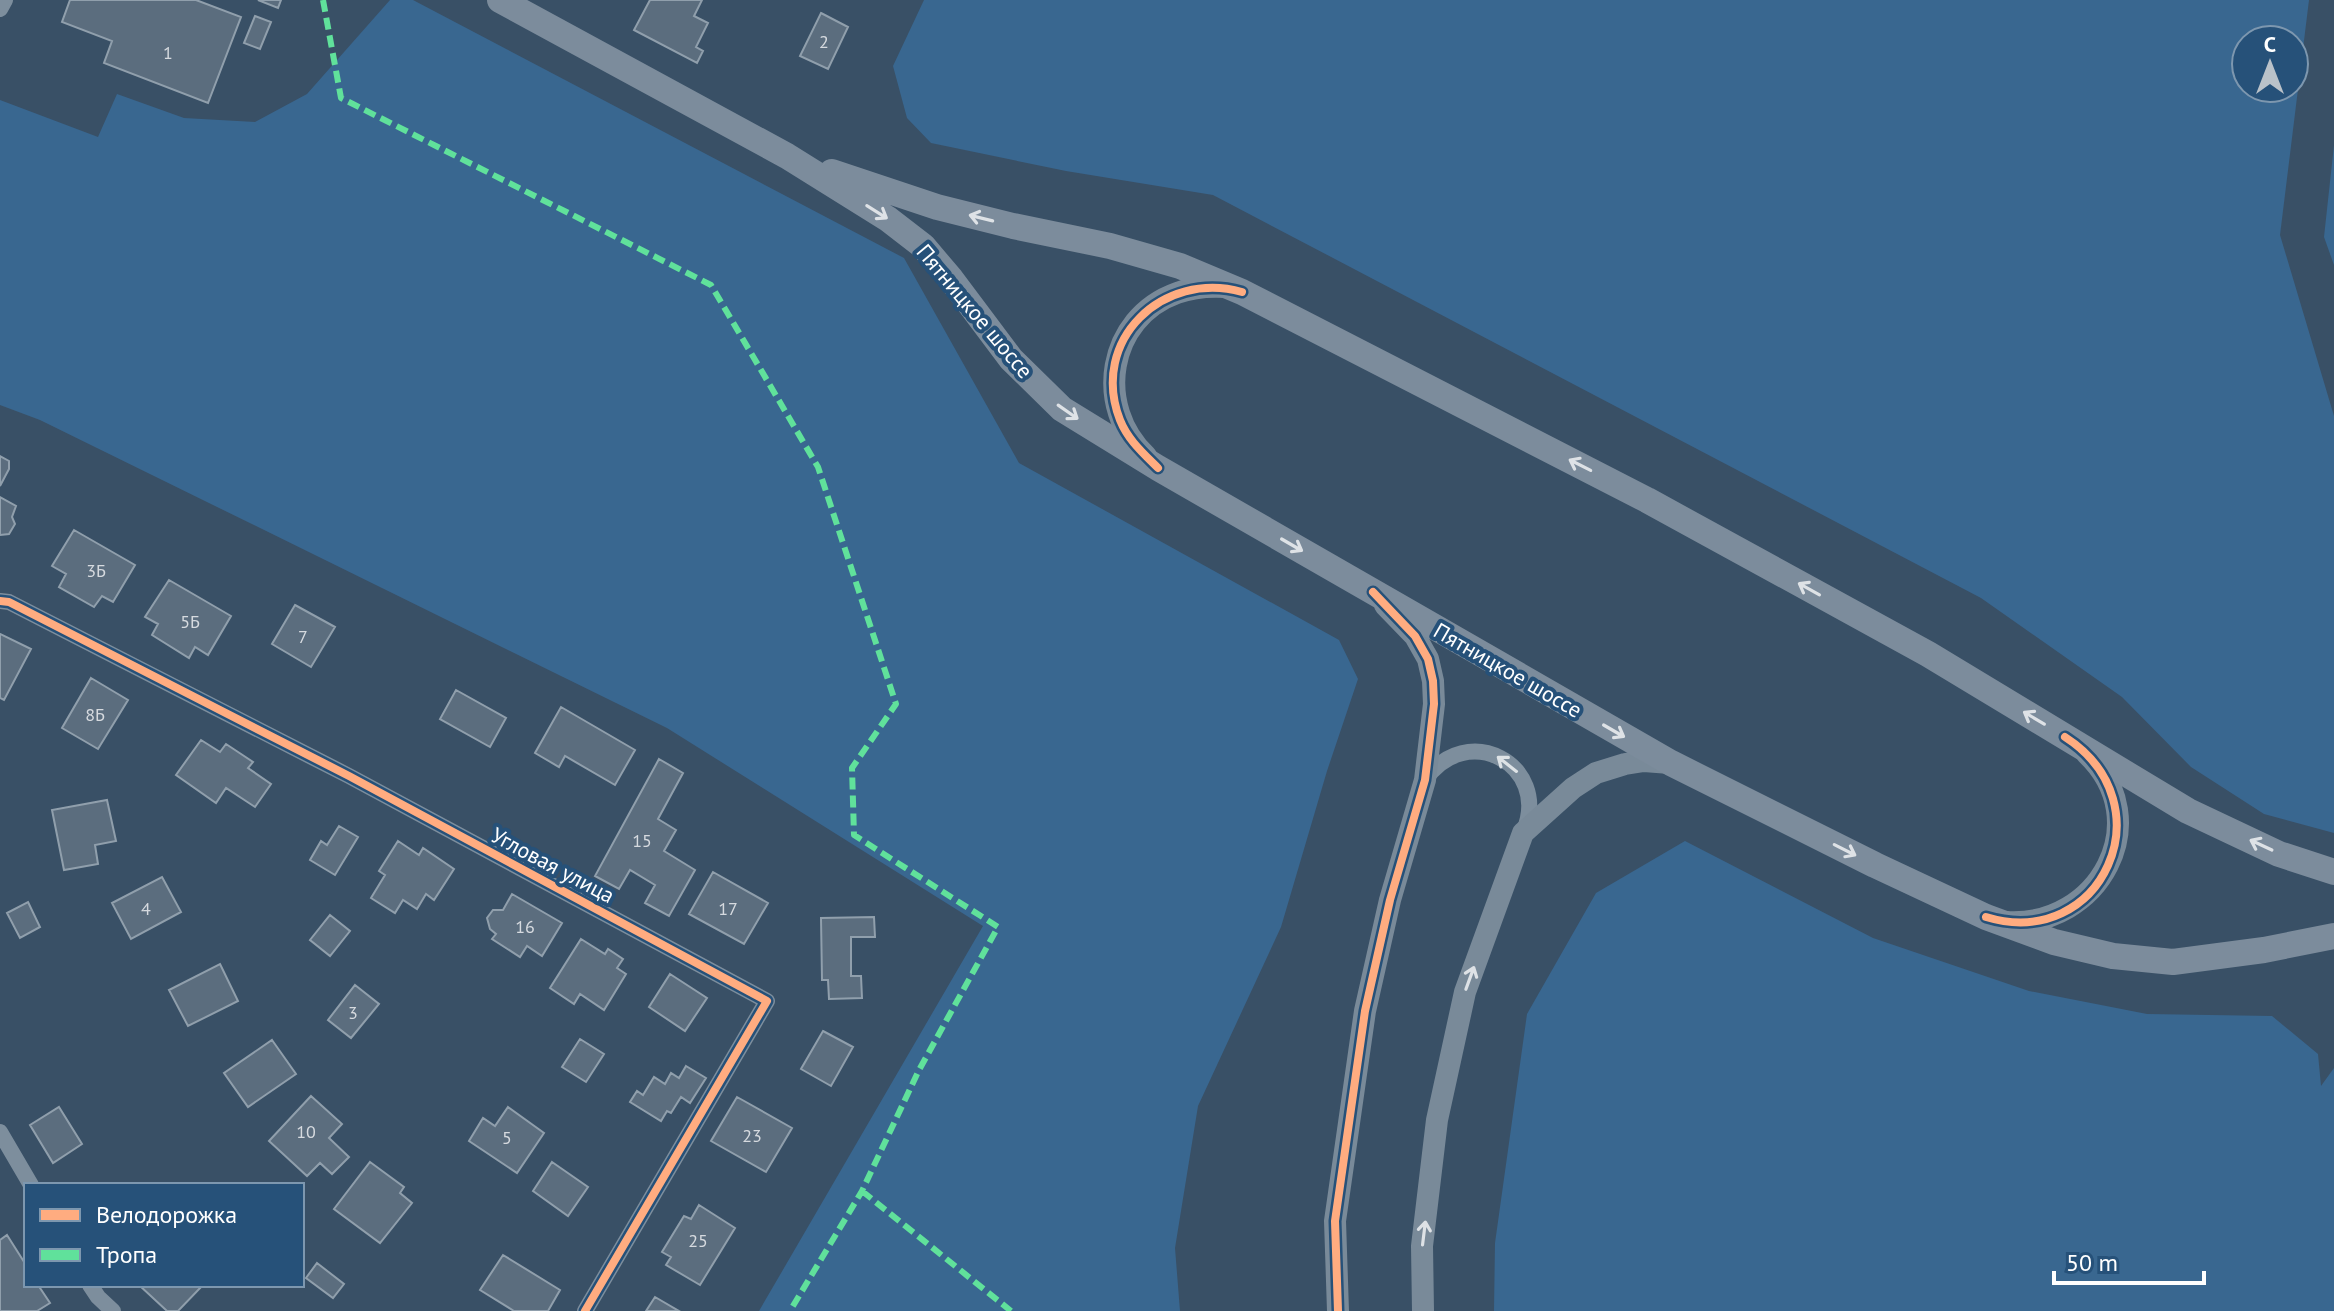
<svg xmlns="http://www.w3.org/2000/svg" width="2334" height="1311" font-family="'PT Sans',sans-serif">
<style>
.green{fill:#396790;fill-rule:evenodd}
.building{fill:#5b6d7e;stroke:#909fac;stroke-width:2}
.lines{fill:none;stroke-linecap:round;stroke-linejoin:round}
.street{stroke:#7d8e9d;stroke-width:16}
.secondary{stroke:#798a99;stroke-width:22}
.primary{stroke:#7c8c9c;stroke-width:26}
.quiet{stroke:#60e19b;stroke-width:6;stroke-dasharray:12 6;stroke-linecap:butt}
.cycleway-casing{stroke:#265179;stroke-width:13}
.cycleway{stroke:#ffac80;stroke-width:8}
.oneway{stroke:#dee2e6}
.oneway2{stroke:#dee3e6}
.labels{text-anchor:middle;dominant-baseline:central;stroke-width:8;stroke-linejoin:round;paint-order:stroke}
.number-label{font-size:18px;fill:#d6dadf}
.street-label{font-size:22px;fill:#fff;stroke:#265179}
</style>
<rect width="100%" height="100%" fill="#395066"/>
<path class="green" d="M390,0H413L904,258L1019,463L1339,640L1358,679L1327,771L1281,927L1198,1106L1175,1248L1180,1311H759L983,926L667,728L40,420L0,405V100L98,137L117,94L184,118L255,122L307,94Z
M924,0H2309L2280,235L2334,416V833L2264,814L2191,767L2122,697L1981,598L1213,195L1066,171L931,143L907,118L893,66ZM2246,40H2294V88H2246Z
M2334,145V265L2324,237Z
M1685,841L1873,938L2029,991L2147,1014L2272,1016L2318,1054L2321,1086L2334,1068V1311H1494L1495,1243L1527,1014L1596,893Z"/>
<path class="building" d="M70,0H196L241,17L208,103L104,63L112,41L62,22Z
M258,0H281L278,8Z
M650,0H702L694,16L708,23L696,47L703,51L697,63L634,30Z
M821,13L848,27L828,69L800,56Z
M255,16L271,22L260,49L244,43Z
M0,456L9,461V469L0,486Z
M0,497L16,506L12,517L15,524L9,534L0,535Z
M74,530L135,565L113,602L102,596L94,607L59,587L66,574L52,566Z
M169,580L231,616L208,655L195,647L189,658L152,635L158,624L145,617Z
M295,605L335,627L311,667L272,644Z
M0,634L31,649L4,700L0,698Z
M91,678L128,700L98,749L62,728Z
M456,690L506,718L490,747L440,719Z
M561,707L635,750L615,785L565,756L559,767L535,753Z
M201,740L220,752L226,744L253,762L248,768L271,784L255,807L226,788L216,803L176,775Z
M659,759L683,773L658,819L676,830L664,851L695,870L669,916L645,903L655,885L630,870L619,889L595,876Z
M107,800L116,841L95,845L98,864L64,870L52,810Z
M339,826L358,837L335,875L310,860L321,841L327,845Z
M398,841L419,855L423,848L454,869L434,900L426,894L417,909L403,900L395,913L371,898L385,875L379,871Z
M713,872L768,903L744,944L689,914Z
M162,877L181,912L131,939L112,903Z
M512,894L562,923L542,956L527,946L520,957L492,939L496,934L490,929L487,918L493,910H503Z
M28,902L40,927L20,938L7,913Z
M330,915L350,931L330,956L310,940Z
M874,917L875,937H851V976H861L862,998L829,999L828,980H822L821,918Z
M581,939L605,954L608,949L623,959L617,968L626,974L604,1010L580,994L574,1004L550,988Z
M220,964L238,1001L188,1026L169,990Z
M670,974L707,998L685,1031L649,1007Z
M355,985L379,1004L351,1038L328,1020Z
M823,1031L853,1047L831,1086L801,1069Z
M580,1039L604,1054L586,1082L562,1067Z
M272,1040L296,1074L248,1107L224,1073Z
M686,1066L706,1078L690,1103L681,1097L671,1113L667,1111L661,1121L630,1102L637,1091L643,1095L654,1077L665,1084L671,1073L679,1078Z
M311,1096L342,1124L329,1138L349,1157L332,1174L320,1163L307,1176L269,1141Z
M737,1097L792,1128L766,1172L711,1141Z
M59,1107L82,1144L53,1163L30,1125Z
M508,1107L544,1133L517,1173L469,1141L483,1118L495,1126Z
M370,1162L404,1187L400,1193L412,1203L380,1243L334,1209Z
M552,1162L588,1187L568,1216L533,1191Z
M699,1205L735,1228L700,1285L666,1265L671,1257L662,1252L684,1216L691,1219Z
M7,1235L26,1265V1285H38L50,1303L37,1311H0V1240Z
M503,1255L560,1290L548,1311H514L480,1290Z
M317,1263L344,1284L333,1298L306,1278Z
M139,1285H203L178,1311H167Z
M655,1297L679,1311H646Z"/>
<g class="lines">
<path class="street" d="M0,9L5,0
M0,601L9,602L349,776L767,1001L585,1311
M1425,780C1466,720 1551,764 1524,831
M0,1132L31,1185
M90,1285L98,1297L113,1311"/>
<path class="secondary" d="M1146,456C1094,407 1107,318 1177,293C1193,287 1209,286 1226,287
M2006,922C2099,928 2157,821 2087,754
M1338,1311L1335,1221L1365,1011L1390,900L1425,780L1434,704L1433,681L1428,659L1415,636L1385,605
M1423,1311L1422,1246L1437,1120L1465,992L1523,833L1573,788L1596,773L1625,764L1644,761L1670,763"/>
<path class="primary" d="M500,0L787,156L888,219L923,246L951,279L1011,359L1062,409L1158,468L1671,763L1875,865L1986,917L2054,942L2113,956L2173,962L2264,950L2334,936
M832,172L937,207L1013,226L1110,246L1180,266L1242,292L1647,500L1928,654L2188,811L2279,854L2334,872"/>
<path class="quiet" d="M323,0L341,98L711,285L818,467L896,704L852,768L854,835L998,927L919,1070L862,1191L790,1311
M862,1191L1011,1311"/>
<g class="cycleway-casing">
<path id="cycleway" d="M1158,468C1143,453 1128,440 1120,420C1089,340 1163,270 1242,292
M0,601L9,602L349,776L767,1001L585,1311
M1986,917C2102,952 2169,804 2065,737
M1338,1311L1335,1221L1365,1011L1390,900L1425,780L1434,704L1433,681L1428,659L1415,636L1373,592"/>
</g>
<use href="#cycleway" class="cycleway"/>
</g>
<defs><path id="oneway-shaft" d="M-6 0H5M1.5-3L5.5 0L1.5 3" fill="none" stroke-width="1.6" stroke-linecap="round" stroke-linejoin="round" transform="scale(2)"/></defs>
<g class="oneway">
<use href="#oneway-shaft" transform="translate(877 212) rotate(32)"/>
<use href="#oneway-shaft" transform="translate(981 218) rotate(-166)"/>
<use href="#oneway-shaft" transform="translate(1068 412) rotate(35)"/>
<use href="#oneway-shaft" transform="translate(1580 465) rotate(-153)"/>
<use href="#oneway-shaft" transform="translate(1292 545) rotate(30)"/>
<use href="#oneway-shaft" transform="translate(1809 589) rotate(-151)"/>
<use href="#oneway-shaft" transform="translate(2034 718) rotate(-149)"/>
<use href="#oneway-shaft" transform="translate(1614 731) rotate(30)"/>
<use href="#oneway-shaft" transform="translate(2261 845) rotate(-155)"/>
<use href="#oneway-shaft" transform="translate(1845 850) rotate(27)"/>
<use href="#oneway-shaft" transform="translate(1470 978) rotate(-70)"/>
<use href="#oneway-shaft" transform="translate(1424 1233) rotate(-83)"/>
</g>
<use class="oneway2" href="#oneway-shaft" transform="translate(1507 764) rotate(-142)"/>
<g class="labels">
<g class="number-label">
<text x="824" y="41">2</text>
<text x="168" y="52">1</text>
<text x="96" y="570">3Б</text>
<text x="190" y="621">5Б</text>
<text x="303" y="636">7</text>
<text x="95" y="714">8Б</text>
<text x="642" y="840">15</text>
<text x="146" y="908">4</text>
<text x="728" y="908">17</text>
<text x="525" y="926">16</text>
<text x="353" y="1012">3</text>
<text x="306" y="1131">10</text>
<text x="752" y="1135">23</text>
<text x="507" y="1137">5</text>
<text x="698" y="1240">25</text>
</g>
<g class="street-label">
<text transform="translate(975 311) rotate(50)">Пятницкое шоссе</text>
<text transform="translate(1508 670) rotate(30)">Пятницкое шоссе</text>
<text transform="translate(553 865) rotate(28)">Угловая улица</text>
</g>
</g>
<rect x="24" y="1183" width="280" height="104" fill="#265179" stroke="#7d97af" stroke-width="2"/>
<rect x="40" y="1209" width="40" height="12" fill="#ffac80" stroke="#7d97af" stroke-width="2"/>
<text x="96" y="1223" font-size="24" fill="#ffffff">Велодорожка</text>
<rect x="40" y="1249" width="40" height="12" fill="#60e19b" stroke="#7d97af" stroke-width="2"/>
<text x="96" y="1263" font-size="24" fill="#ffffff">Тропа</text>
<g transform="translate(2270 64)"><circle r="38" fill="#265179" stroke="#7d97af" stroke-width="2"/>
<path d="M0-6L14 30L0 20L-14 30Z" fill="#bac2c9"/>
<text y="-12" font-size="22" font-weight="bold" text-anchor="middle" fill="#ffffff">С</text>
</g>
<path d="M2054 1271v12h150v-12" fill="none" stroke="#ffffff" stroke-width="4"/>
<text x="2066" y="1271" font-size="24" fill="#ffffff" stroke="#265179" stroke-width="6" paint-order="stroke">50 m</text>
</svg>
